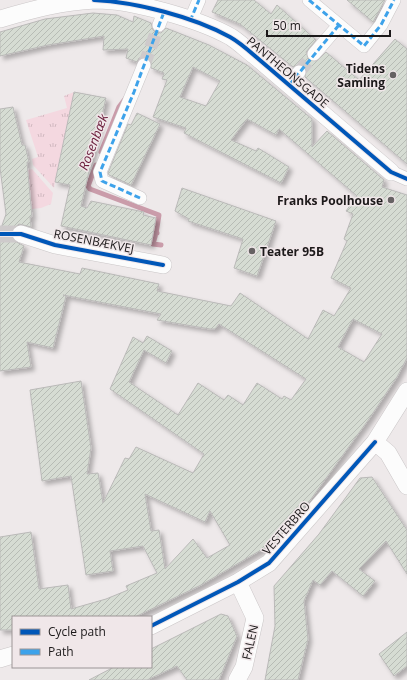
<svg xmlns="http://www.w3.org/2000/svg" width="407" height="680" font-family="'Open Sans',sans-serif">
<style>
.grass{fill:url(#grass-tufts)}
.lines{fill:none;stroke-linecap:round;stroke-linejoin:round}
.stream{stroke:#ca9caa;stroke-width:5}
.building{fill:url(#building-hatch);stroke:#bab9b8;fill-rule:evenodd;filter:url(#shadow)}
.pedestrian-tunnel{stroke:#cecacb;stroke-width:13;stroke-dasharray:13 6;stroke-linecap:butt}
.minor-tunnel{stroke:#cecacb;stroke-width:17;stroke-dasharray:17 8;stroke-linecap:butt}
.pedestrian-casing{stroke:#cac6c7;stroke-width:14}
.minor-casing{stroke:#cac6c7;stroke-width:18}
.pedestrian{stroke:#fcfcfc;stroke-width:13}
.minor{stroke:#fcfcfc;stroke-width:17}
.quiet{stroke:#3da2ea;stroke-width:3;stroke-dasharray:6 3;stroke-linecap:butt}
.cycleway-casing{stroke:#f0e7e9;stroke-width:6}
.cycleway{stroke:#0057b8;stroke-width:4}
.poi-dot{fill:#666263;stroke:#f0e7e9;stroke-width:1.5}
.labels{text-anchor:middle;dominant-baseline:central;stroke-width:3;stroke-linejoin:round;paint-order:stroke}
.poi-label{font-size:12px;font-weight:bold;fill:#1c191a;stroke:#f0e7e9;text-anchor:end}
.street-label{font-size:12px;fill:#1c191a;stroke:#f0e7e9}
.water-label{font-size:13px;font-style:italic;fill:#6b1e3c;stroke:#f0e7e9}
</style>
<defs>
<pattern id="grass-tufts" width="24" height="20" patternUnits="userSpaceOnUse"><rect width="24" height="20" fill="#f4d8e0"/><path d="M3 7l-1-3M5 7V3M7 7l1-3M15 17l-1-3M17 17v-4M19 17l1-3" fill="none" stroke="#d1b9c0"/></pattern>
<pattern id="building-hatch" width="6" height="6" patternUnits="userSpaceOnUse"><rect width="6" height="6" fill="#d6dcd3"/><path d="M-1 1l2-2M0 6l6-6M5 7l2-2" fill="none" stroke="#b7bcb5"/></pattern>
<filter id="shadow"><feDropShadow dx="3.5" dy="3.5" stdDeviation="2" flood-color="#0004"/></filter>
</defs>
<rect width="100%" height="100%" fill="#eee9ea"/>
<path class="grass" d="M74,92L55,182L54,188L33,165L32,159L38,157L26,120L67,108L64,96Z
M32,169L53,193L51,204L41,208L32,209L28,170Z"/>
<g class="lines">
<path class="stream" d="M101,152L119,107L125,99
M96,165L88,186L90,189L159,215L156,233H157
M156,233L153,244L161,245"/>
</g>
<path class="building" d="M218,0H254L271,14L277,5L316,40L306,52L309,60L317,61L326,52L359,80L395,39L407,49V164L305,77L306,69L304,65L300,64L293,67L240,24L212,12Z
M347,0H385L373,22Z
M93,13L117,15L133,22L134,16L151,23L153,30L156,32L161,33L166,28L209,45L247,65L312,119V147L327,131L384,180L382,187L407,195V358L397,377L369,419L311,499L273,543L201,585L135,617H13V630H0V537L31,532L39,589L68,585L71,609L106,599L128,590L126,586L157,573L143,546L110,551L113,571L86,575L71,476L42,481L30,390L81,381L91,448L87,474L98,473L103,503L125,458L129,459L136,447L193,473L204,454L110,389L133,337L143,343L147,336L172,351L166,363L144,350L129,382L178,415L198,383L224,400L228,395L243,405L257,383L282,399L284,396L291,400L306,379L219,324L215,329H210L157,320L161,314L63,295L66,296L53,348L27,342L31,367L0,371V231L6,214L0,168V109L13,107L22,145H25L29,162H27L32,217H30L31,227L19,224L11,231L13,240L24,246L19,262L80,274L82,268L159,284L157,291L231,306L240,293L308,339L323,310L334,316L351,288L331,278L347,241L344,239L353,214L346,211L357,196L279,129L276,135L247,119L231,140L256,151L258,148L289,167L281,183L184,133L186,128L153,117L167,80L162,79L164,73L151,68V60L147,58H139L137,62L126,58L128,49L103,50L104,36L48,45L0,56V32L45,19ZM193,67L220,81L206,106L180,97ZM353,319L382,334L364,362L338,347ZM145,494L205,522L210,511L230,545L207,558L193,539L165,569L159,530L151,531Z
M74,92L106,98L81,206L87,208L91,201L144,212L143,215L156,218L151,245L61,226L70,185L55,182Z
M137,113L160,124L131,185L109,175L108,173L128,124L131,125Z
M182,188L276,221L257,276L234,268L243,239L188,221L189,219L175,211Z
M372,477L407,530V574L386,541L359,569L375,581L363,596L332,571L320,585L313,580L304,601L308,639L298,680H265L275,626L274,586L319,534L360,478Z
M221,614L228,616L237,636L219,680H187L177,666L147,680H89L114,667H151V649Z
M407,632V666L394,676L379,654Z"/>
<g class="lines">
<path class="pedestrian-tunnel" d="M144,65L159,25
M299,72L314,54"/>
<path class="minor-tunnel" d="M0,234H21"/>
<g class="pedestrian-casing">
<path id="pedestrian" d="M309,0L364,46L381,25L394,0
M190,21L199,0
M159,25L164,12
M314,54L339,25
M289,85L299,72
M391,172L407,179
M140,198L102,181L100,172L144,65"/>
</g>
<g class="minor-casing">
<path id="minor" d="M0,19C31,10 63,1 96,0C132,0 199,19 231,37C239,42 247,50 255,56L391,172
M21,234L55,245L163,265
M375,442L388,453L407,486
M151,626L238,582L269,563L375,442L407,391
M0,659L13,655
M237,680L244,667L255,618L238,582"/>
</g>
<use href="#pedestrian" class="pedestrian"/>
<use href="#minor" class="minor"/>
<path class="quiet" d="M309,0L364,46L381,25L394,0
M190,21L199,0
M289,85L339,25
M140,198L102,181L100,172L134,92L164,12"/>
<g class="cycleway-casing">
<path id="cycleway" d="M94,0C136,2 194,17 230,37C239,42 247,49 255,56L391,172L407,179
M0,234H21L55,245L163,265
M151,626L238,582L269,563L375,442"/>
</g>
<use href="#cycleway" class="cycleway"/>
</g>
<g class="poi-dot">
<circle cx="393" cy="75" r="4"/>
<circle cx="391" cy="200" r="4"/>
<circle cx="252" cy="251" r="4"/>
</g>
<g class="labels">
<g class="poi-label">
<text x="385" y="68">Tidens<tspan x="385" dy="14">Samling</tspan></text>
<text x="383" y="200">Franks Poolhouse</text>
<text x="260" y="251" text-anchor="start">Teater 95B</text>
</g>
<g class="street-label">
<text transform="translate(288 72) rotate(40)">PANTHEONSGADE</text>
<text transform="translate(94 241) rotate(11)">ROSENBÆKVEJ</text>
<text transform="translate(286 528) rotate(-49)">VESTERBRO</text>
<text transform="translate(250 642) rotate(-77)">FALEN</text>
</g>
<g class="water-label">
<text transform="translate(93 142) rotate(-69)">Rosenbæk</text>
</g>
</g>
<rect x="12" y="616" width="140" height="52" fill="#f0e7e9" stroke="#9b9596"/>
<rect x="20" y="629" width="20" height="6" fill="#0057b8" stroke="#9b9596"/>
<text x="48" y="636" font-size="12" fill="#1c191a">Cycle path</text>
<rect x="20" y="649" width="20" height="6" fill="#3da2ea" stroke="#9b9596"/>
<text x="48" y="656" font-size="12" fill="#1c191a">Path</text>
<path d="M267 30v6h123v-6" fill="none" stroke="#1c191a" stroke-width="2"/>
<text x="273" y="30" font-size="12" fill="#1c191a" stroke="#f0e7e9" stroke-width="3" paint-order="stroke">50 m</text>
</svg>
